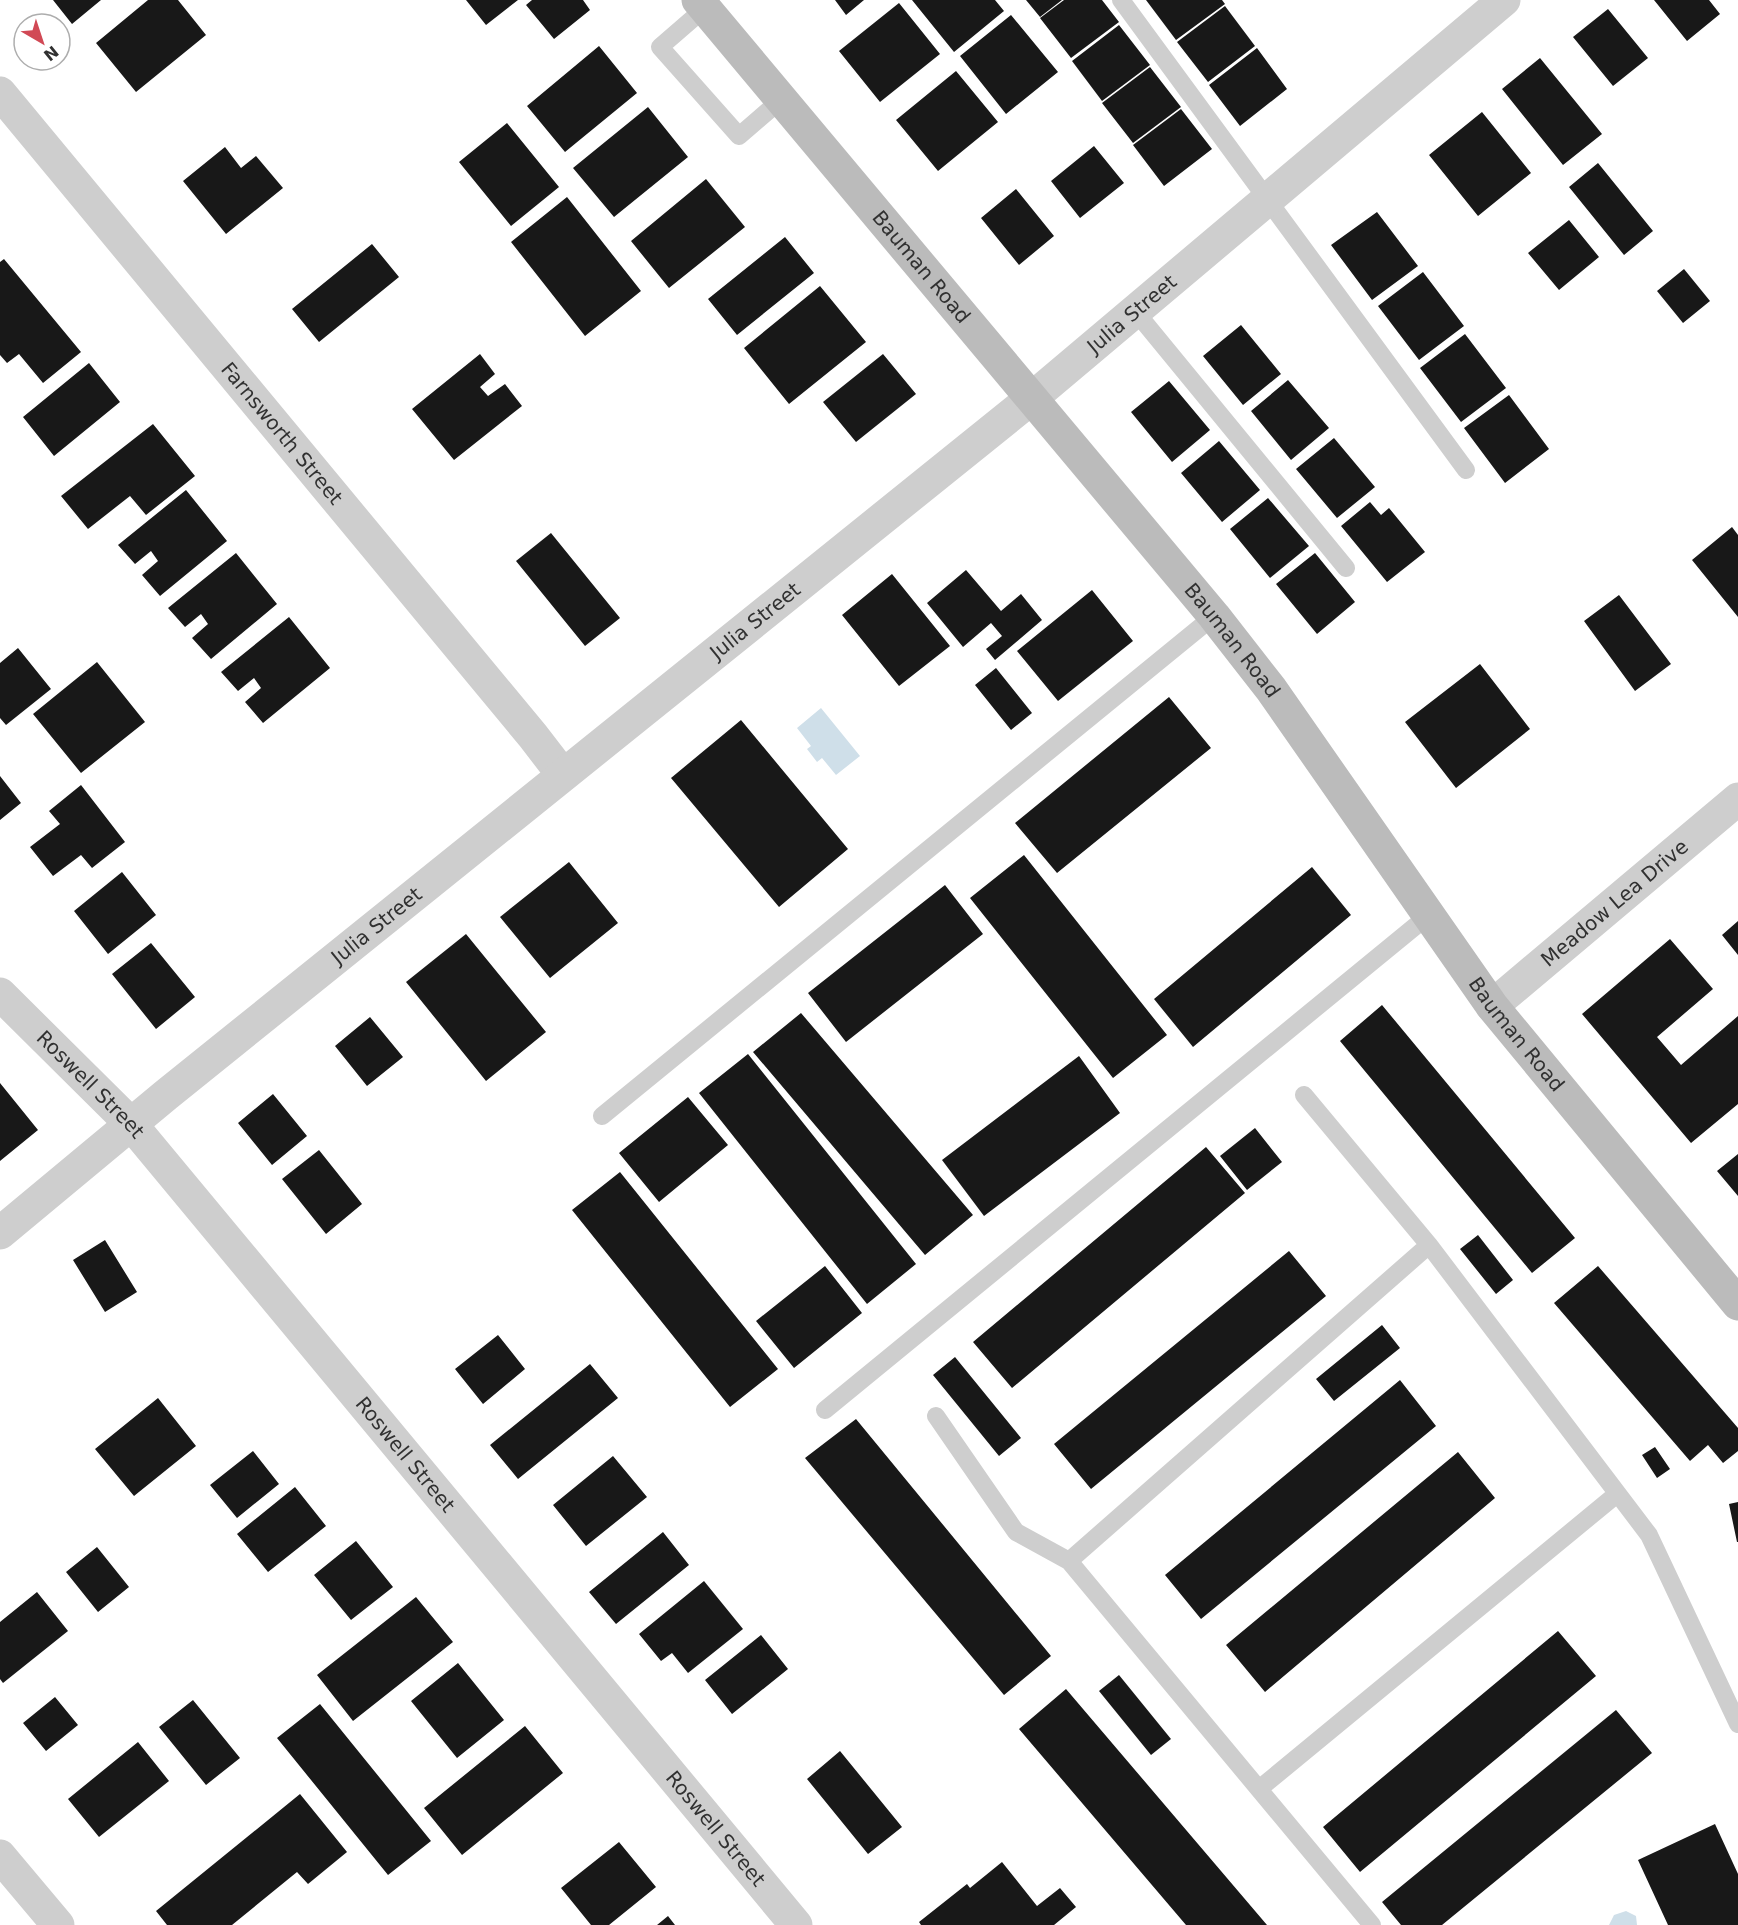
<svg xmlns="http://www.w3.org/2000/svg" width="1738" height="1925" font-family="'DejaVu Sans',sans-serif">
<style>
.water{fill:#cfdfe9}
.building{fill:#181818}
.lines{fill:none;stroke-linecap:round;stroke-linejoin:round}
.lane{stroke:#cecece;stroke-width:18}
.street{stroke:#cecece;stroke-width:33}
.secondary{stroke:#bbb;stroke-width:33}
.labels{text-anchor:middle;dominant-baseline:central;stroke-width:6;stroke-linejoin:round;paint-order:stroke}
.street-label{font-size:20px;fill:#313131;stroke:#fff}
</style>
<rect width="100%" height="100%" fill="#fff"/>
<path class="water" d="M821,708L860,756L836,775L822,758L817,762L807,749L811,746L797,728Z
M1626,1911L1636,1916L1637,1925H1609L1614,1915Z"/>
<path class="building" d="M53,0H101L72,24Z
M148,0H178L206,35L136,92L96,43Z
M466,0H518L486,25Z
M532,0H583L590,10L554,39L526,5Z
M835,0H864L846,15Z
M912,0H995L1004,11L954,52Z
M1026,0H1062L1040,17Z
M1064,0H1102L1119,22L1071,58L1040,18Z
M1146,0H1222L1225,4L1176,40Z
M1654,0H1709L1720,14L1687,41Z
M899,3L940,54L880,102L839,51Z
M1225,6L1255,46L1208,82L1177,42Z
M1608,9L1648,58L1613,86L1573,37Z
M1011,15L1058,72L1006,114L960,56Z
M1119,25L1150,65L1102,101L1072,61Z
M599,46L637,93L565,152L527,106Z
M1257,48L1287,89L1240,126L1209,85Z
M1540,58L1602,134L1563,165L1502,89Z
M1150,67L1181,107L1133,143L1102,103Z
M956,71L998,122L938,171L896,120Z
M648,107L688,157L614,217L573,168Z
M1181,109L1212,149L1164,186L1133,145Z
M1482,112L1531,173L1478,216L1429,155Z
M507,123L559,187L511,226L459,162Z
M1094,146L1124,183L1080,218L1051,181Z
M225,147L241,168L256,156L283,188L226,234L183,181Z
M1598,163L1653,231L1624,255L1569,187Z
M706,179L745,227L669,288L631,241Z
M1016,189L1054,236L1019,265L981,218Z
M567,197L641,291L585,336L511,242Z
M1377,212L1418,266L1372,300L1331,245Z
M1569,220L1599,257L1559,290L1528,253Z
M785,237L814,273L737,335L708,299Z
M372,244L399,277L319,342L292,309Z
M4,259L81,352L43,383L19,354L7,363L0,355V262Z
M1684,269L1710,301L1683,323L1657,291Z
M1423,272L1464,326L1419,360L1378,306Z
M820,286L866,342L789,404L744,348Z
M1241,325L1281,374L1243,405L1203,356Z
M1465,334L1506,388L1461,422L1420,368Z
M480,354L495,374L480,387L488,396L505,384L522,406L454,460L412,409Z
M883,354L916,394L856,442L823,402Z
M89,363L120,402L54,456L23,417Z
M1288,380L1329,428L1291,460L1251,411Z
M1169,381L1210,430L1172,462L1131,412Z
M1509,395L1549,449L1505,483L1464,428Z
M153,424L195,476L146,515L130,496L88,529L61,496Z
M1334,438L1375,487L1337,518L1296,469Z
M1219,441L1260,490L1222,522L1181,473Z
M186,490L227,541L160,596L142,575L158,561L151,551L135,564L118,545Z
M1268,498L1309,546L1270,578L1230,529Z
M1370,502L1381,515L1389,508L1425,552L1387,582L1341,526Z
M1732,527L1738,535V617L1692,560Z
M551,533L620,618L585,646L516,561Z
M236,553L277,604L211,659L192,638L208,624L201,614L185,627L168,608Z
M1315,553L1355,602L1317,634L1276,584Z
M966,570L1001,611L1021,594L1042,620L995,660L986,649L1002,636L991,623L963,647L927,603Z
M892,574L950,646L899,686L842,615Z
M1092,590L1133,641L1058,701L1017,651Z
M1619,595L1671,664L1635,691L1584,621Z
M289,617L330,668L263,723L245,702L261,688L254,678L238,691L221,672Z
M18,648L51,689L6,725L0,718V663Z
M97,662L145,722L81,773L33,714Z
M1480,664L1530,729L1456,788L1405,722Z
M996,668L1032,713L1011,730L975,685Z
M1169,697L1211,748L1057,873L1015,823Z
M741,720L848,849L779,907L671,778Z
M0,776L21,803L0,820Z
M81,785L125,842L92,868L81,855L53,876L30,847L60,824L49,811Z
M1024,855L1167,1035L1113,1078L970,898Z
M569,862L618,923L550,978L500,917Z
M1312,867L1351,915L1193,1047L1154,999Z
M122,872L156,915L108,954L74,911Z
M945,885L983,934L846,1042L808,993Z
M1738,921V955L1722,935Z
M466,934L546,1032L486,1081L406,982Z
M1670,939L1713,989L1657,1037L1681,1065L1738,1016V1104L1691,1143L1582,1014Z
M151,943L195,997L156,1029L112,974Z
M1382,1005L1575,1238L1532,1273L1340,1041Z
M801,1013L973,1215L925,1255L753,1052Z
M370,1017L403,1057L367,1086L335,1046Z
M748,1054L916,1264L867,1304L699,1093Z
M1079,1056L1120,1113L984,1216L942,1160Z
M0,1083L38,1130L0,1161Z
M273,1094L307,1136L272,1165L238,1123Z
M688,1097L728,1145L659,1202L619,1153Z
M1255,1128L1282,1162L1247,1190L1220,1156Z
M1206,1147L1245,1193L1012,1388L973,1342Z
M319,1150L362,1204L326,1234L282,1179Z
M1738,1154V1196L1717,1171Z
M620,1172L778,1369L730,1407L572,1210Z
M1478,1235L1513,1280L1496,1294L1460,1249Z
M105,1240L137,1292L105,1312L73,1260Z
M1289,1251L1326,1296L1091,1489L1054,1444Z
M825,1266L862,1313L794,1368L756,1321Z
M1598,1266L1738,1428V1451L1723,1463L1708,1445L1690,1461L1554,1303Z
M1382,1325L1400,1348L1334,1401L1316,1379Z
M498,1335L525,1369L483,1404L455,1369Z
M955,1357L1021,1438L999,1456L933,1375Z
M590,1364L618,1398L518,1479L490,1445Z
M1400,1380L1436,1426L1201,1619L1165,1575Z
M158,1398L196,1446L134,1496L95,1449Z
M856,1419L1051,1656L1004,1695L805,1458Z
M1655,1447L1670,1469L1657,1478L1642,1455Z
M253,1451L279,1484L237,1518L210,1485Z
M1458,1452L1495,1498L1265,1692L1226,1645Z
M613,1456L647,1497L586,1546L553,1505Z
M295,1487L326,1526L268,1572L237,1534Z
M1738,1502V1542H1737L1729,1504Z
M663,1532L689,1565L616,1624L589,1592Z
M356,1541L393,1587L351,1620L314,1575Z
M97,1547L129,1587L98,1612L66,1572Z
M704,1581L743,1629L688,1673L672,1653L661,1661L639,1634Z
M37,1592L68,1631L3,1683L0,1679V1622Z
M416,1597L453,1642L353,1721L317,1675Z
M1558,1631L1596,1676L1360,1872L1323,1827Z
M761,1635L788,1669L732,1714L705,1680Z
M458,1663L504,1720L457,1758L411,1701Z
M1119,1675L1171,1739L1151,1755L1099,1691Z
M1066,1689L1267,1925H1186L1019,1729Z
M55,1697L78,1725L46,1751L23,1723Z
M193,1700L240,1758L206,1785L159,1727Z
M320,1704L431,1841L388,1875L277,1738Z
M1616,1710L1652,1753L1442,1925H1401L1382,1902Z
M525,1726L563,1773L462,1855L424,1808Z
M138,1742L169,1781L99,1837L68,1799Z
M840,1751L902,1827L868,1854L807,1779Z
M300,1794L347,1852L308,1884L297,1872L232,1925H167L156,1911Z
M1715,1824L1738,1874V1925H1668L1638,1860Z
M619,1842L656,1887L609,1925H591L561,1888Z
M1002,1862L1037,1906L1060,1888L1076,1907L1054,1925H921L919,1922L967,1884L970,1888Z
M668,1916L675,1925H657Z"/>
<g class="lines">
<path class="lane" d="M1121,0L1466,470
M705,8L660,47L739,136L782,99
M1135,311L1346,568
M1304,1095L1429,1245
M602,1116L1214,616
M825,1410L1429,915
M936,1416L1016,1532L1069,1561
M1259,1789L1617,1494
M1372,1925L1069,1561L1429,1245L1649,1535L1738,1724"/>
<g class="street">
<path id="s1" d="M0,93L533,736L563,775"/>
<path id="s2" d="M0,994L131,1124L796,1925"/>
<path id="s3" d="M1492,1006L1738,799"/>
<path id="s4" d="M0,1233L166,1095L1032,398L1504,0"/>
<path d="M0,1856L58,1925"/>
</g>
<path class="secondary" id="s5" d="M698,0L1214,616L1271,689L1492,1006L1738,1304"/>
</g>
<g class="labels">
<g class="street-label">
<text stroke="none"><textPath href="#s5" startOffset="348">Bauman Road</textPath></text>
<text stroke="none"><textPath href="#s4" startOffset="1458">Julia Street</textPath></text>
<text stroke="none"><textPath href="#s1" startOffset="442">Farnsworth Street</textPath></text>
<text stroke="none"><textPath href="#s4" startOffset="972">Julia Street</textPath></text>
<text stroke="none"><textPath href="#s5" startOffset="834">Bauman Road</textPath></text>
<text stroke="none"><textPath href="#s3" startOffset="160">Meadow Lea Drive</textPath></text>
<text stroke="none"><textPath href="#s4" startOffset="486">Julia Street</textPath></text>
<text stroke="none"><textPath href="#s5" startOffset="1320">Bauman Road</textPath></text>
<text stroke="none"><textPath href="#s2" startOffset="128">Roswell Street</textPath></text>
<text stroke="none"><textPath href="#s2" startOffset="614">Roswell Street</textPath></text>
<text stroke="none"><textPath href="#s2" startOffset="1100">Roswell Street</textPath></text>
</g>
</g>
<g transform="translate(42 42) rotate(141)"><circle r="28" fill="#ffffff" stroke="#adadad" stroke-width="1.5"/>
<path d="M0-4.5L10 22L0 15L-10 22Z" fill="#d14955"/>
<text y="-9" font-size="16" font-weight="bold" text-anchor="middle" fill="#313131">N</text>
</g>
</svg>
